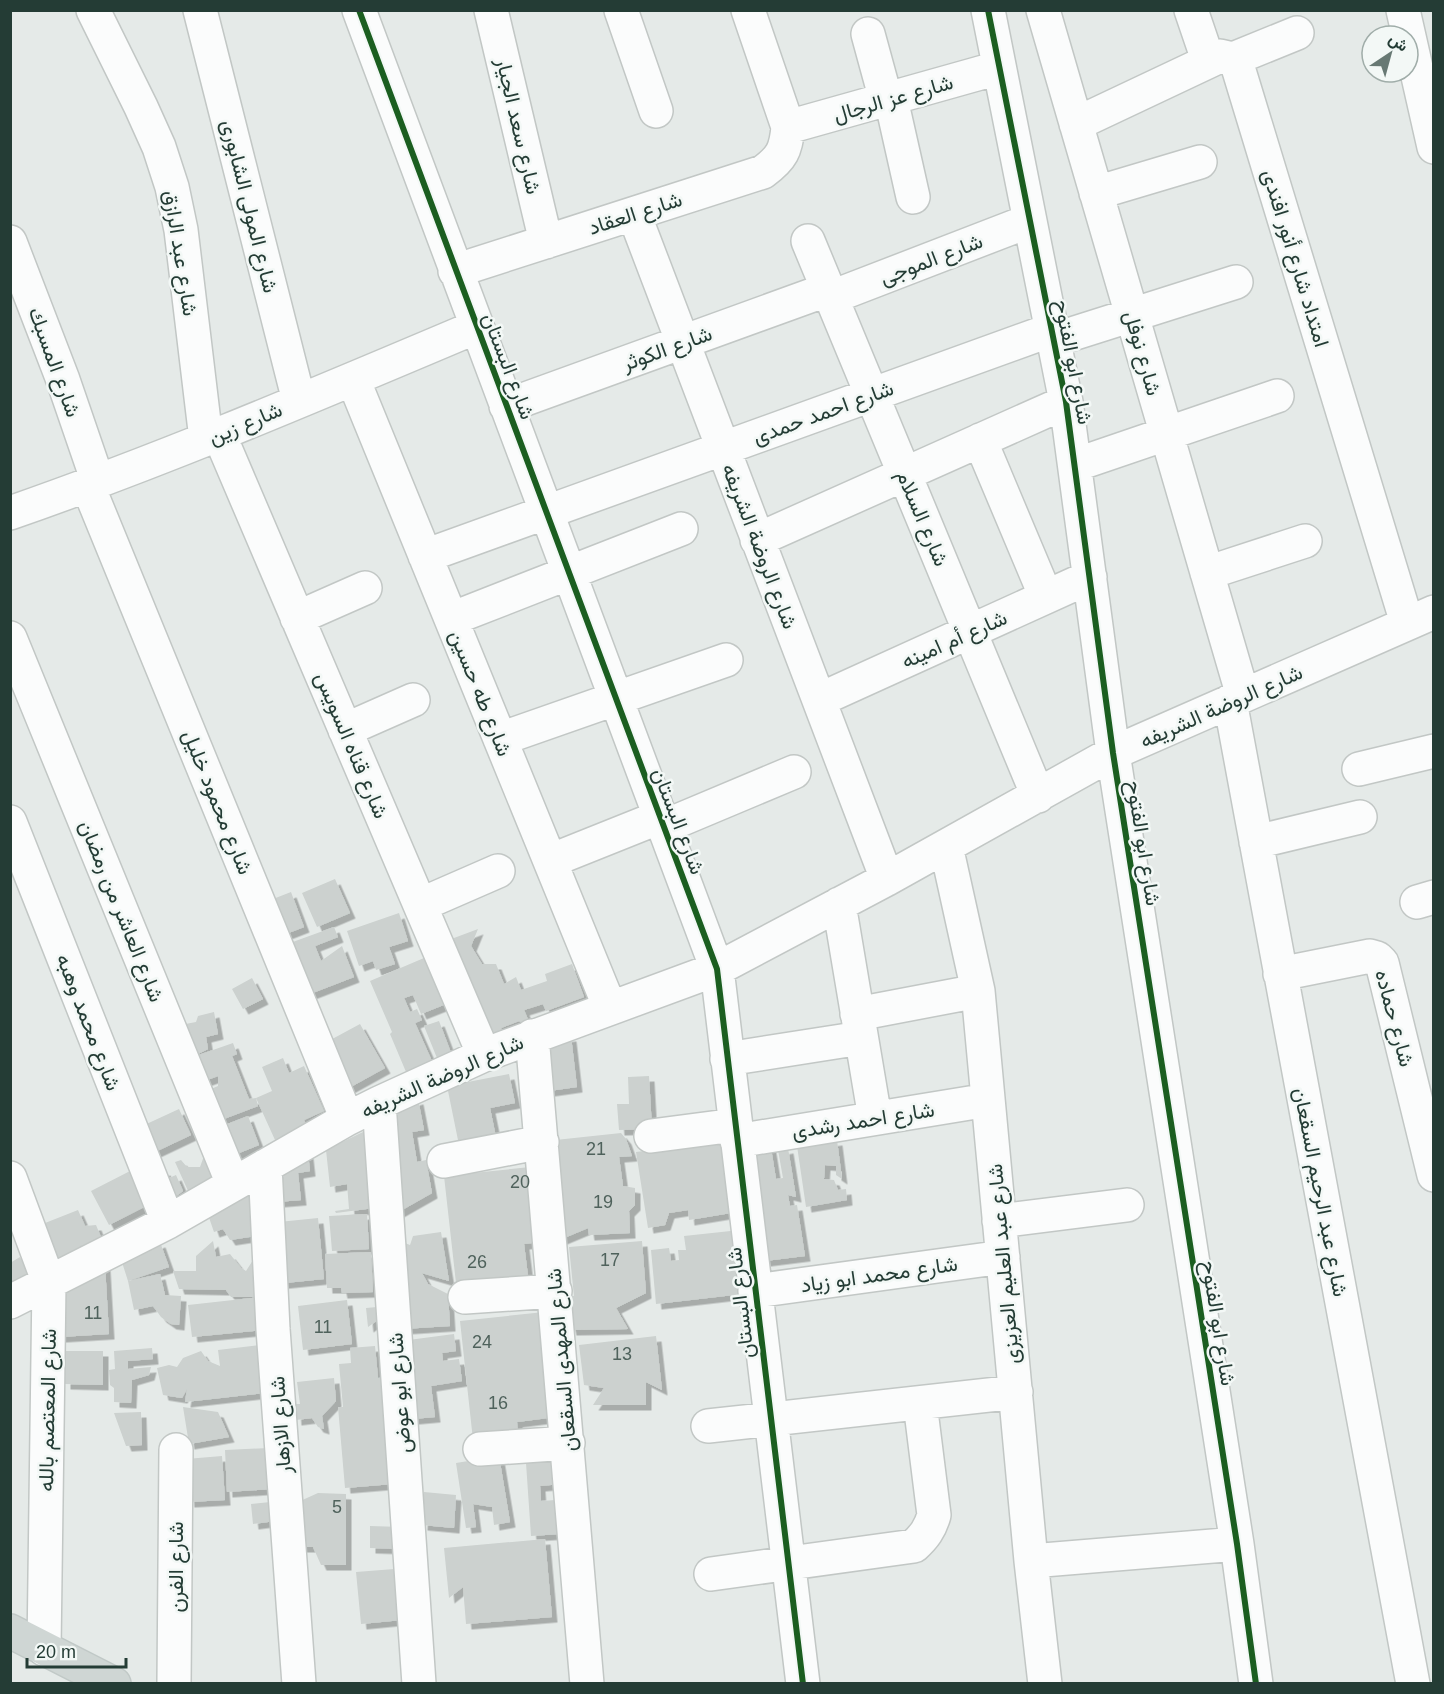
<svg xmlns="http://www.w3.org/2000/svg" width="1444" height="1694" font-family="Helvetica,Vazirmatn,sans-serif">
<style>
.building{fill:#ccd1cf;filter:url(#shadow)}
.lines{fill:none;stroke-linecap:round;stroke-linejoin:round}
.street-casing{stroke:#c2c7c5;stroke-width:36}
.primary-casing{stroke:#c1c9c7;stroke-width:36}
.street{stroke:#fbfcfc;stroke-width:33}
.primary{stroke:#cfd6d4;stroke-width:33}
.cycleway-casing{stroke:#f3f8f6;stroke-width:10}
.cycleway{stroke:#1b5e20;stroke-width:6}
.labels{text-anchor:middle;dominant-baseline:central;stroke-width:5;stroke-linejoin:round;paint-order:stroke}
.number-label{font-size:18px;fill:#4f625c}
.street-label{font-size:21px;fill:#243c35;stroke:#f3f8f6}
</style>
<defs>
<filter id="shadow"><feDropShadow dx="5.5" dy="5.5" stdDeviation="0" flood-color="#0004"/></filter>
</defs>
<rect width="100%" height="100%" fill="#e5eae8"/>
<path class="building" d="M335,879L350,913L317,927L302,893Z
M291,892L304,927L286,934L273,899Z
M399,913L408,941L389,947L395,964L376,970L373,961L359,966L347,931Z
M334,927L338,937L315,946L321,961L342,946L354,977L310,994L290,943Z
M478,929L471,946L482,964H496L504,984L516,977L521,990L547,981L545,974L572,964L584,997L546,1011L543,1004L524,1010L532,1029L519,1021L501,1028L504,1037L488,1043L446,941Z
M431,955L451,1002L421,1014L413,995L404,998L410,1012L417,1009L422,1020L415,1023L435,1068L409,1079L390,1034L392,1032L370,981Z
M252,978L263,999L243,1009L232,989Z
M214,1012L218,1034L206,1037L208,1049L190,1058L180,1025L196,1022L198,1016Z
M439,1021L453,1058L439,1063L424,1026Z
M360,1024L385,1068L347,1089L323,1044Z
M571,1036L577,1087L542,1092L535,1040Z
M233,1043L237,1054L232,1056L249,1099L256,1098L258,1106L216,1122L204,1092L218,1086V1076L199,1083L190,1058Z
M283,1058L289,1073L304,1066L324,1111L304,1120L307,1127L275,1140L256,1098L272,1091L262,1067Z
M509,1074L515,1103L490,1108L497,1142L460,1150L447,1086Z
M649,1076L652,1129L619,1130L617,1104H629L628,1077Z
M418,1099L424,1130L412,1132L417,1162L426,1160L432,1193L395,1214L385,1107Z
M179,1109L191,1135L153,1153L140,1127Z
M248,1116L259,1145L229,1157L217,1128Z
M365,1131L374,1208L336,1213L335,1211L349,1209L347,1184L330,1187L326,1150Z
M621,1133L626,1139L632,1156L619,1157L623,1186L635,1188V1205L629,1211L630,1233L589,1235L588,1228L557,1241L546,1141Z
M735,1139L731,1213L689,1220L688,1210L669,1213L665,1225L648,1228L636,1152Z
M837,1140L842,1179L836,1175V1166L825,1165L824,1179L834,1180L838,1190L846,1189L847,1200L806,1207L797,1146Z
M770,1142L776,1179L783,1178L778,1150L788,1148L796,1197L788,1195L790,1206L797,1205L805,1256L765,1261L746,1146Z
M308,1153L310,1171L298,1173L301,1200L277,1202L274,1171Z
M204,1156L216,1182L189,1193L175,1162L181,1160L187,1167H200Z
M540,1166L548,1241L524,1244L528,1276L456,1283L444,1176Z
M132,1170L150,1204L109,1225L91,1191Z
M165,1170L169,1178L176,1175L183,1191L171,1200L160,1172Z
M246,1182L256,1236L230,1240L223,1229L214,1232L205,1206Z
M78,1210L85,1226L96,1225L103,1242L84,1251L81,1245L77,1252L57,1266L40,1225Z
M367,1214L369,1249L332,1251L329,1216Z
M318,1218L324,1279L275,1284L269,1223Z
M740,1230L751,1293L656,1304L651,1250L669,1248L671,1261L679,1260L678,1250H686L684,1236Z
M441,1232L449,1281L422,1273L428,1284L448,1294L450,1326L403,1329L397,1240L410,1245L413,1236Z
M213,1241L216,1257L230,1254L241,1268L246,1271L255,1257V1297H231L226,1290L179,1289L173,1271H196V1256Z
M642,1241L646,1293L616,1308L628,1329L571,1330L564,1294L574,1296L569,1247Z
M160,1242L169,1267L128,1281L160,1274L165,1295L181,1296L179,1325L171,1324L161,1317L153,1306L134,1310L128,1281L120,1256Z
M371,1252L373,1292L342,1293L341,1288H327L325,1254Z
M20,1257L34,1283L10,1295V1263Z
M105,1265L109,1334L60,1337L57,1293Z
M269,1296L273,1329L192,1337L188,1305Z
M347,1300L352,1344L303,1350L298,1306Z
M377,1307L378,1320L368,1327L366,1308Z
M544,1312L556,1417L517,1422L518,1435L473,1440L460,1321Z
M454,1334L456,1351L442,1353L443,1361L459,1359L462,1381L431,1386L435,1417L413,1419L401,1341Z
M656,1336L662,1390L646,1382V1405H593L604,1388L584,1385L579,1345Z
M269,1344L274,1392L185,1402L187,1389L182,1398L163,1395L157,1368L169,1365L177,1367L183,1358L201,1351L208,1361L220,1366L218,1350Z
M375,1346L378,1378L396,1377L393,1484L345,1488L338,1407H343L339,1364L351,1363L350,1348Z
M152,1348L153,1359L128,1361V1369L151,1367L149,1375L132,1380L131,1403L114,1402V1388L110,1385L109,1370L115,1369L114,1351Z
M65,1351H103V1385L65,1384Z
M334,1378L336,1401L322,1416L324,1429L318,1427L312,1418L296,1420L295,1404H300L297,1382Z
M183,1407L218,1412L229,1437L189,1444Z
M141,1412L142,1445L126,1446L114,1413Z
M269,1448L272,1489L227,1492L225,1450Z
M222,1456L225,1500L189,1502L186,1459Z
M499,1456L510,1522L494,1525L492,1507L473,1504L476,1527L466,1528L456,1463Z
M559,1460L561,1484L540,1486L541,1501L571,1499L574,1533L531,1536L526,1463Z
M424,1492L456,1495L454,1528L422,1525Z
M318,1493L346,1494V1565H321L313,1547H299L298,1502Z
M280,1501L283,1520L253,1524L251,1504Z
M370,1526L402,1527V1549L370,1548Z
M545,1539L552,1617L466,1624L463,1587L449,1598L444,1548Z
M407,1568L412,1619L361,1624L356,1572Z"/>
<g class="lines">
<g class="street-casing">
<path id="street" d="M93,10L141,107L159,147L172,187L181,230L206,439
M200,10L299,401
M359,10L717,969L803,1684
M491,10L546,242
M621,10L656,111
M988,10L1066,402L1113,753L1237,1544L1256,1684
M1043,10L1243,696
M1191,10L1208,60
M1403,10L1434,147
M868,34L886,100
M1233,59L1297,33
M891,99L913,197
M1076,124L1220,56L1233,59L1237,64L1407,623
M788,127L998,68
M1096,193L1200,162
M634,214L887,879
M808,241L1038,796
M10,242L63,380L98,482
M455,271L763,172C782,158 786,150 788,127L748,10
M832,297L1029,221
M1053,340L1236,282
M353,379L610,1008
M506,406L829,289
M219,434L484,1055
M980,440L1046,597
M1075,465L1277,396
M88,486L347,1119
M10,513C168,458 322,392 476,327
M757,540L1066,402
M425,556L1051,330
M1207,573L1305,541
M297,618L365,588
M451,619L681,529
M10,638L233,1184
M819,700L1090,577
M1230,701L1413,1684
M345,730L413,700
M500,739L726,660
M1359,769L1434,751
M10,822L168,1222
M663,827L794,772
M1256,842L1360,817
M946,846L978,991L1031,1561L1045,1684
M550,861L660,817
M1417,902L1434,897
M839,904L875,1118
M420,905L498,871
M1280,974L1370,956L1377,958L1382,963L1434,1175
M857,1014L978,991
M532,1036L587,1684
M727,1059L861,1038
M379,1103L419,1684
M651,1136L735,1125
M737,1141L988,1100
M444,1161L542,1142
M265,1166L273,1329L299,1684
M10,1178L49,1283L44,1649
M999,1221L1127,1205
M755,1291L1003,1257
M465,1297L555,1291
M10,1302L168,1222L347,1119L379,1103L484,1055L717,969L887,879L1113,753L1434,612
M708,1426L1016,1392
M480,1449L568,1443
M1031,1561L1237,1544
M711,1574L914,1546C924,1537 930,1529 934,1515L920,1403
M174,1684L176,1450"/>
</g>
<g class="primary-casing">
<path id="primary" d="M10,1631L114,1684"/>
</g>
<use href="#street" class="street"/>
<use href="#primary" class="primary"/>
<g class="cycleway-casing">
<path id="cycleway" d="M359,10L717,969L803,1684
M988,10L1066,402L1113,753L1237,1544L1256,1684"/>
</g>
<use href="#cycleway" class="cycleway"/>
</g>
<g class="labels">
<g class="number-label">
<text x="596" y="1149">21</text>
<text x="520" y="1182">20</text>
<text x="603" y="1202">19</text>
<text x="610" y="1260">17</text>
<text x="477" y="1262">26</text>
<text x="93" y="1313">11</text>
<text x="323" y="1327">11</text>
<text x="482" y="1342">24</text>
<text x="622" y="1354">13</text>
<text x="498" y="1403">16</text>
<text x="337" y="1507">5</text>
</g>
<g class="street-label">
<text transform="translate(893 98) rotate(-16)">شارع عز الرجال</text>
<text transform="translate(519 126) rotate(77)">شارع سعد الجيار</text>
<text transform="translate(250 206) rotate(76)">شارع المولى الشابورى</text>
<text transform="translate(635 213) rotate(-18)">شارع العقاد</text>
<text transform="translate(181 253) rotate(81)">شارع عبد الرازق</text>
<text transform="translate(1296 258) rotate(73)">امتداد شارع أنور افندى</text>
<text transform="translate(931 259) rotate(-21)">شارع الموجى</text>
<text transform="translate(667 348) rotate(-20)">شارع الكوثر</text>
<text transform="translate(1143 353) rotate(74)">شارع نوفل</text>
<text transform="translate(55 362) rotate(70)">شارع المسبك</text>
<text transform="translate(1074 362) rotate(79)">شارع ابو الفتوح</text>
<text transform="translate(509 366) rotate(69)">شارع البستان</text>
<text transform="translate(823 412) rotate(-20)">شارع احمد حمدى</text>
<text transform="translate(245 423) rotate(-23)">شارع زين</text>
<text transform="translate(923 518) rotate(67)">شارع السلام</text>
<text transform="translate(760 546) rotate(69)">شارع الروضة الشريفه</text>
<text transform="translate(954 639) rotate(-24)">شارع أم امينه</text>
<text transform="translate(481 693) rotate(68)">شارع طه حسين</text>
<text transform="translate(1221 706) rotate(-24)">شارع الروضة الشريفه</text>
<text transform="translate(352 745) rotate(67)">شارع قناه السويس</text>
<text transform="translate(218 802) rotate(68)">شارع محمود خليل</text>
<text transform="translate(679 821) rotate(69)">شارع البستان</text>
<text transform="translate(1144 843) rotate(81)">شارع ابو الفتوح</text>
<text transform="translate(122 911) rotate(68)">شارع العاشر من رمضان</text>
<text transform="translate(1395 1018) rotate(75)">شارع حماده</text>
<text transform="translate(89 1022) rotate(69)">شارع محمد وهبه</text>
<text transform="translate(442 1076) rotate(-24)">شارع الروضة الشريفه</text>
<text transform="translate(863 1120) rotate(-9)">شارع احمد رشدى</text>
<text transform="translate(1321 1192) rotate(79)">شارع عبد الرحيم السقعان</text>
<text transform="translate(1003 1264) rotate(-95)">شارع عبد العليم العزيزى</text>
<text transform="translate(879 1274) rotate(-8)">شارع محمد ابو زياد</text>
<text transform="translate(740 1303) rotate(-97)">شارع البستان</text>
<text transform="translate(1219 1323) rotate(81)">شارع ابو الفتوح</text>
<text transform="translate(561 1360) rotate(-95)">شارع المهدى السقعان</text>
<text transform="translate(399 1393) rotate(-94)">شارع ابو عوض</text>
<text transform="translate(47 1410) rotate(-89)">شارع المعتصم بالله</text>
<text transform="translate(280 1425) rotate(-94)">شارع الازهار</text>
<text transform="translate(175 1567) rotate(-90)">شارع الفرن</text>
</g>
</g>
<rect width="1444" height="1694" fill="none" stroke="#243c35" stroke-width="24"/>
<g transform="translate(1390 54) rotate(36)"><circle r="28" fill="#f3f8f6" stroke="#a0ada9" stroke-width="1.5"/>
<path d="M0-4.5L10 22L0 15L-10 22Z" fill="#687974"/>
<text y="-9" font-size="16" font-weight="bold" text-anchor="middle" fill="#243c35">ش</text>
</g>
<path d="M27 1658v9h99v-9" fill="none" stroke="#243c35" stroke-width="3"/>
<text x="36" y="1658" font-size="18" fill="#243c35" stroke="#f3f8f6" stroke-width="4.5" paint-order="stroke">20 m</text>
</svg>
